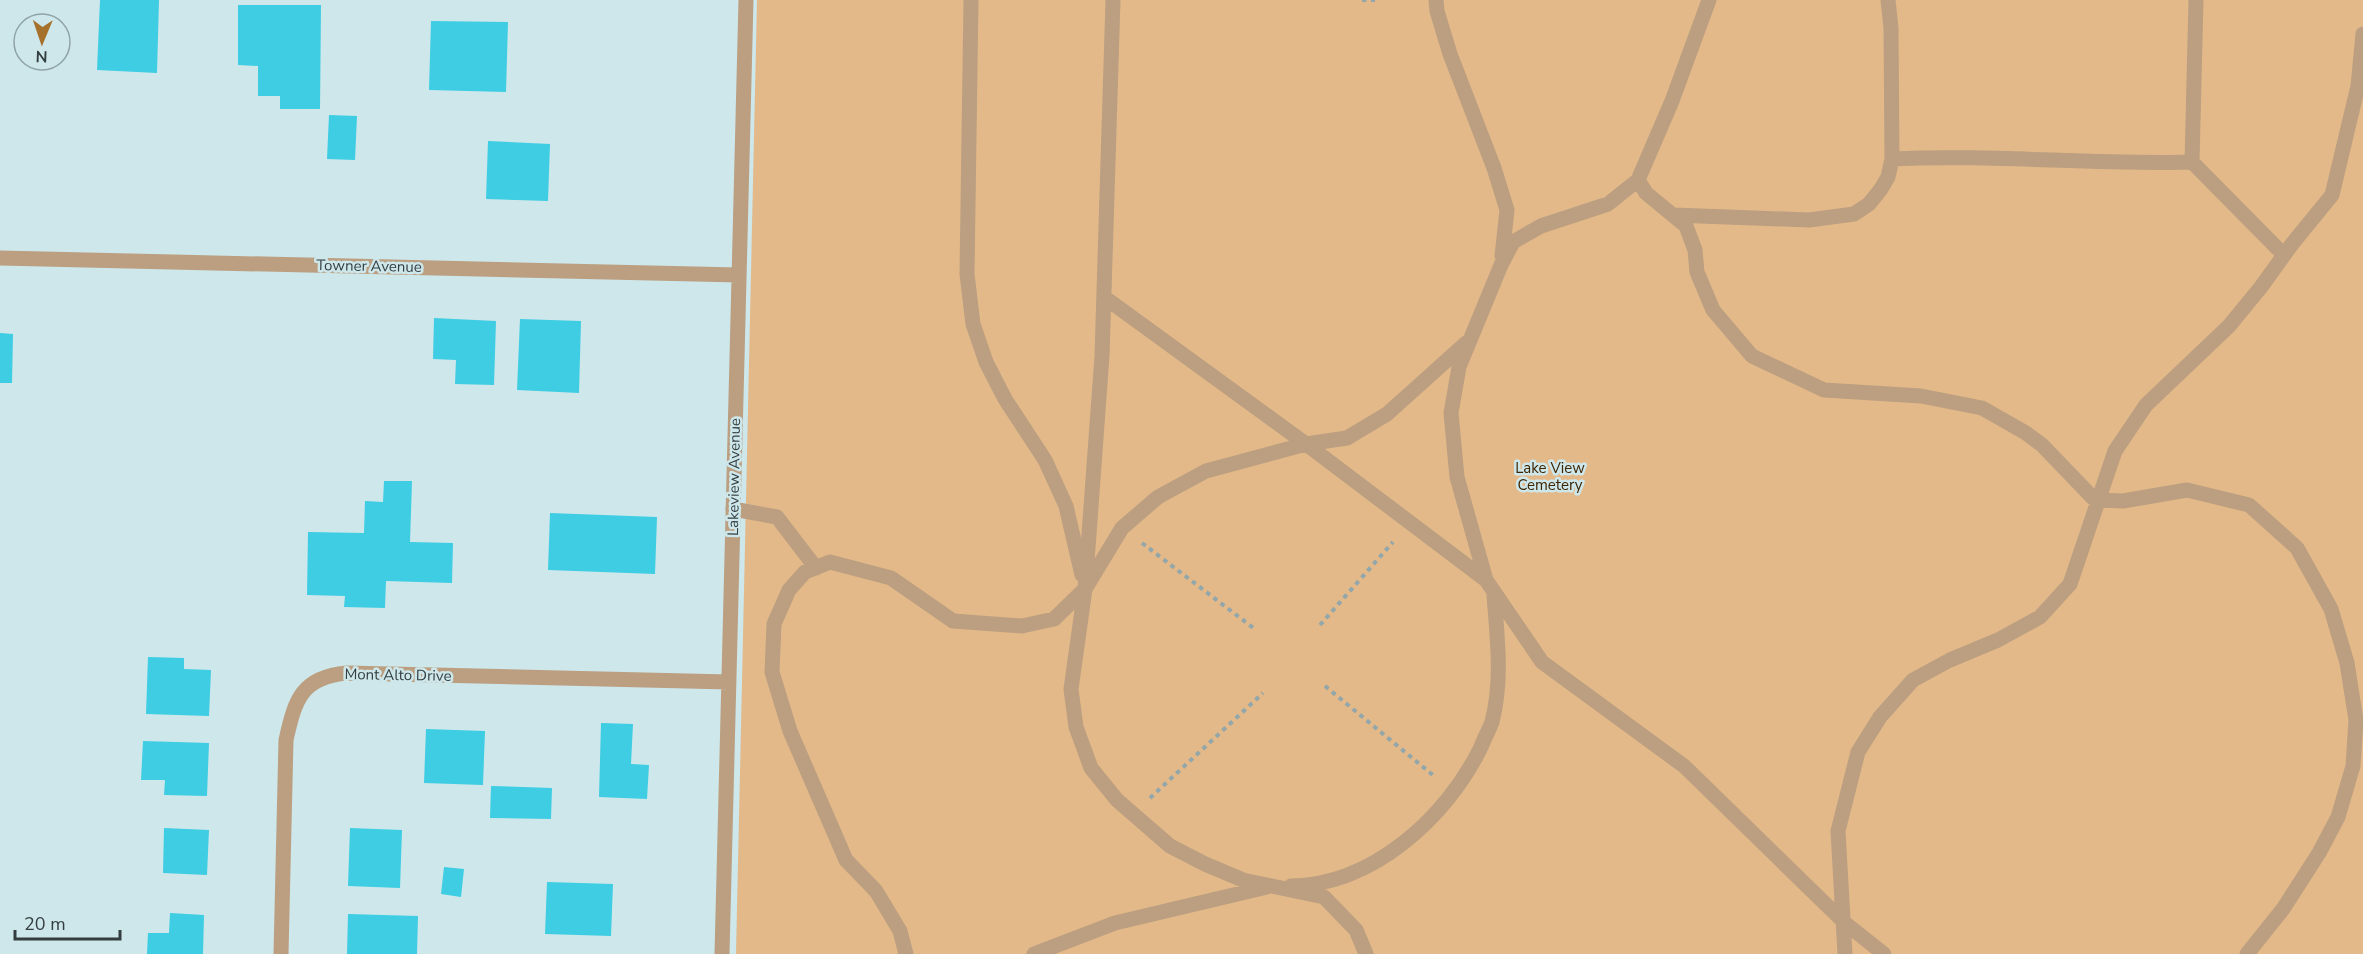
<svg xmlns="http://www.w3.org/2000/svg" width="2363" height="954" font-family="'Nunito Sans',sans-serif">
<style>
.green{fill:#e3b989}
.building{fill:#3ecde2}
.lines{fill:none;stroke-linecap:round;stroke-linejoin:round}
.path{stroke:#93a6a9;stroke-width:4;stroke-dasharray:4.5 4.5;stroke-linecap:butt}
.service{stroke:#bb9f80;stroke-width:15}
.minor{stroke:#bb9f80;stroke-width:15}
.labels{text-anchor:middle;dominant-baseline:central;stroke-width:5;stroke-linejoin:round;paint-order:stroke}
.street-label{font-size:15px;fill:#343e40;stroke:#cee7eb}
.park-label{font-size:15px;fill:#3e2502;stroke:#cee7eb}
</style>
<rect width="100%" height="100%" fill="#cee7eb"/>
<path class="green" d="M757,0H2363V954H736Z"/>
<path class="building" d="M100,0H159L157,73L97,70Z
M238,5H321L320,109H280V96H258V66L238,65Z
M431,21L508,22L506,92L429,90Z
M329,115L357,116L355,160L327,159Z
M488,141L550,144L548,201L486,199Z
M434,318L496,321L494,385L455,384L456,360L433,359Z
M520,319L581,321L579,393L517,390Z
M0,333L13,334L12,383H0Z
M384,481H412L410,542L453,543L452,583L386,581L385,608L344,607L345,596L307,595L308,532L364,533L365,501L383,502Z
M550,513L657,517L655,574L548,570Z
M148,657L184,658V669L211,670L209,716L146,714Z
M601,723L633,724L631,764L649,765L647,799L599,797Z
M426,729L485,731L483,785L424,783Z
M143,741L209,743L207,796L164,795L165,780H141Z
M491,786L552,788L551,819L490,818Z
M164,828L209,830L207,875L163,873Z
M350,828L402,830L400,888L348,886Z
M444,867L464,869L461,897L441,894Z
M547,882L613,884L611,936L545,934Z
M170,913L204,915L203,954H147L148,933H169Z
M348,914L418,916L417,954H347Z"/>
<g class="lines">
<path class="path" d="M1362,0H1375
M1142,543L1256,630
M1320,625L1393,542
M1325,686L1434,776
M1150,798L1263,693"/>
<path class="service" d="M971,0L967,274L973,324L986,362L1005,399L1045,460L1066,506L1082,575
M1113,0L1102,356L1085,589L1071,689L1076,727L1091,768L1117,800L1170,846L1205,864L1243,880L1324,897L1356,930L1366,954
M1436,0L1437,11L1450,54L1494,168L1507,210L1502,256
M1709,0L1672,101L1638,180L1608,204L1541,226L1513,242L1501,265L1459,367L1451,413L1457,477L1486,580L1542,662L1684,766L1845,923L1884,954
M1892,159C1992,154 2092,165 2192,162L2284,255
M2192,162L2196,0
M1638,180L1646,193L1686,226L1695,250L1697,272L1713,310L1752,356L1824,390L1921,396L1982,408L2026,433L2042,445L2092,497L2097,500L2123,501L2187,490L2249,505L2297,548L2331,609L2347,663L2356,720L2353,766L2338,817L2319,853L2283,909L2247,954
M1674,215L1809,220L1854,214L1869,204L1881,189L1888,177L1892,159L1891,28L1888,0
M1104,297L1306,444L1486,580
M733,509L777,517L816,568
M1291,886C1373,885 1447,817 1481,747C1484,739 1489,730 1492,722C1503,679 1497,638 1494,595
M906,954L900,931L876,891L846,860L790,731L772,672L774,624L789,590L805,572L830,562L891,578L953,621L1022,626L1054,619L1085,589L1122,528L1158,497L1206,471L1306,444L1347,438L1387,414L1466,343
M1034,954L1115,923L1267,887
M1845,954L1838,831L1858,752L1880,717L1913,680L1950,660L1998,640L2040,617L2070,584L2115,451L2146,405L2229,326L2261,287L2292,244L2332,195L2358,86L2363,34"/>
<path class="minor" d="M0,258L739,275
M281,954L286,740C295,699 302,677 347,673L729,682
M722,954L746,0"/>
</g>
<g class="labels">
<g class="street-label">
<text transform="translate(369 266) rotate(1)">Towner Avenue</text>
<text transform="translate(734 477) rotate(-89)">Lakeview Avenue</text>
<text transform="translate(398 675) rotate(1)">Mont Alto Drive</text>
</g>
<g class="park-label">
<text x="1550" y="468">Lake View<tspan x="1550" dy="17">Cemetery</tspan></text>
</g>
</g>
<g transform="translate(42 42) rotate(182)"><circle r="28" fill="#cee7eb" stroke="#90a3a7" stroke-width="1.5"/>
<path d="M0-4.5L10 22L0 15L-10 22Z" fill="#a6712b"/>
<text y="-9" font-size="16" font-weight="bold" text-anchor="middle" fill="#343e40">N</text>
</g>
<path d="M15 930v9h105v-9" fill="none" stroke="#343e40" stroke-width="3"/>
<text x="24" y="930" font-size="18" fill="#343e40" stroke="#cee7eb" stroke-width="4.5" paint-order="stroke">20 m</text>
</svg>
